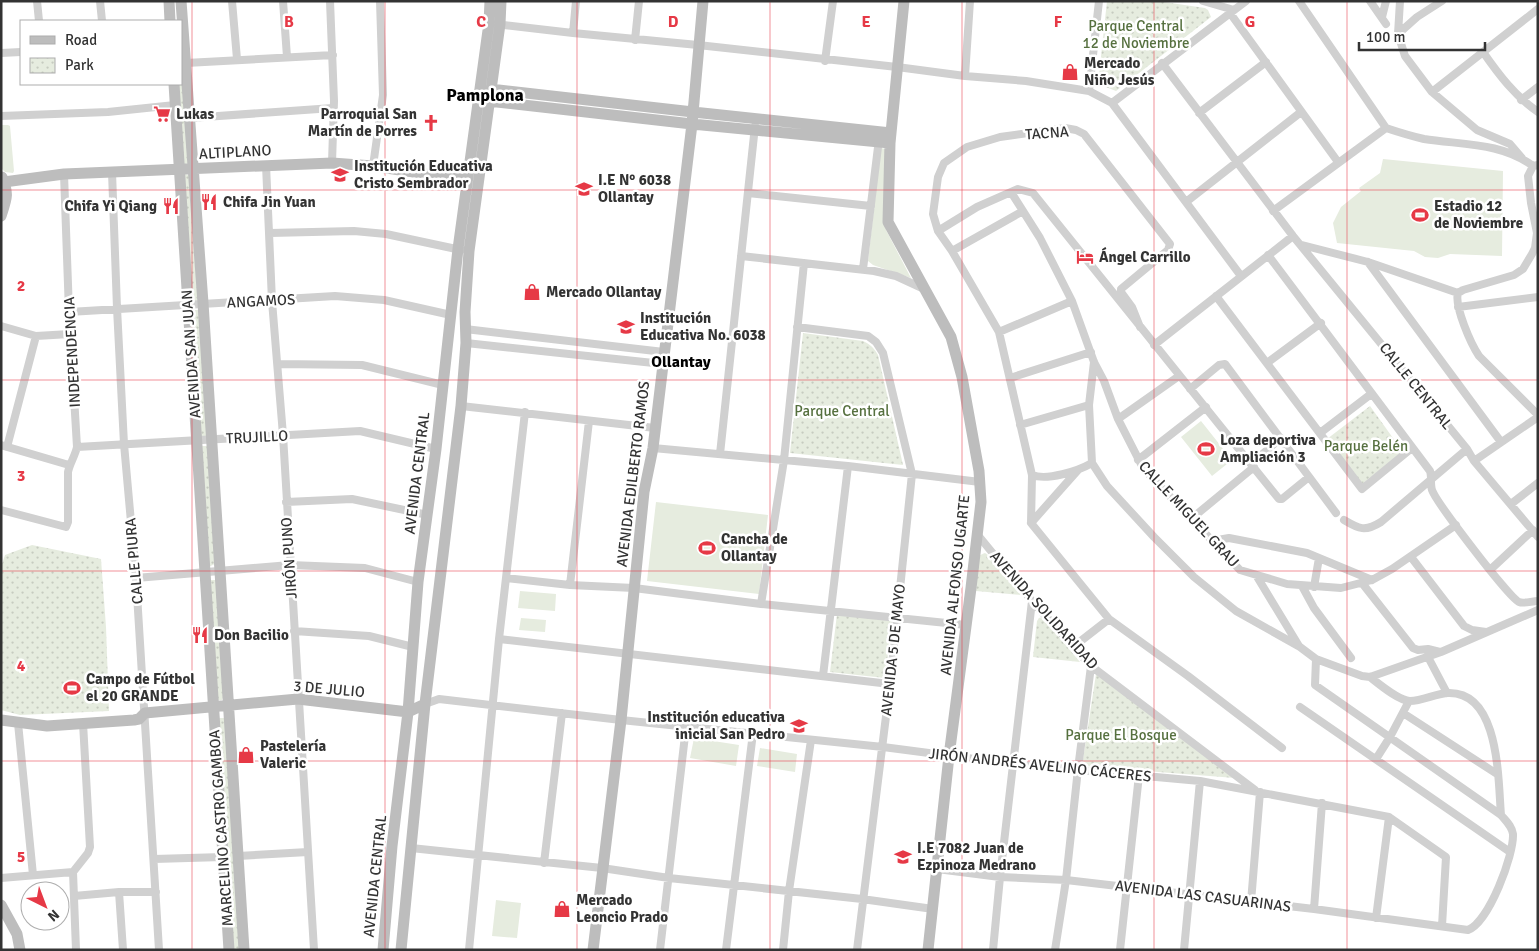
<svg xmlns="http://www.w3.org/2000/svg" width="1539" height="951" font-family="Signika,sans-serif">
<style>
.grass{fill:#e6ecdf}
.park{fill:url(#park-dots)}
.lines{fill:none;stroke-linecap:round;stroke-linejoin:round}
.street{stroke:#d0d0d0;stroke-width:8}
.secondary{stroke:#bdbdbd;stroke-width:11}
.grid{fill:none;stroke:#e63946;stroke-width:1;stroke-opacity:0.55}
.labels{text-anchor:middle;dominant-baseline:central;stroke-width:5;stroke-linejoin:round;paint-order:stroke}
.park-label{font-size:15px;fill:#56703f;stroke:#fff}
.poi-label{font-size:15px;font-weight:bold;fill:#333;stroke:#fff;text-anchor:start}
.street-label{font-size:15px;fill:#333;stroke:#fff}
.neighbourhood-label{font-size:16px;font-weight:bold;fill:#000;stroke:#fff}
.quarter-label{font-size:18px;font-weight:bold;fill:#000;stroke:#fff}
.grid-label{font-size:16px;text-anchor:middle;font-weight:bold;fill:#e63946;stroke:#fff;stroke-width:5;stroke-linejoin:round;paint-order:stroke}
</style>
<defs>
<pattern id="park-dots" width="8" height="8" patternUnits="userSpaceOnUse" patternTransform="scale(1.25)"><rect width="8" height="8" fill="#e6ecdf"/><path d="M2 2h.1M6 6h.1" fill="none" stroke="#c6cbc0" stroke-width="1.8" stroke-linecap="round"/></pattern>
</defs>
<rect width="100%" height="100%" fill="#fff"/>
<path class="grass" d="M1,125H8L10,126L14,171L13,173L5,172L1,168Z
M881,148L886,149L884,214L886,230L911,278L873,265L868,261Z
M1383,159L1503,171L1502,256L1450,254L1438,258L1425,257L1414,251L1337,243L1333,223L1341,207L1361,191L1359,188L1380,173Z
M1201,421L1232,460L1212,476L1181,437Z
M656,502L768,515L759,594L647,581Z
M520,591L556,594L555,611L518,608Z
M521,618L546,620L545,632L519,630Z
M694,738L739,745L736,766L690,758Z
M760,748L797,754L795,772L757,766Z
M496,900L521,903L517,938L492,936Z"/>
<path class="park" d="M1107,1H1157L1205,8L1208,10L1211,17L1116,91L1098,84Z
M181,71L189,163L182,165L175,84H181Z
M183,174L189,175L198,299L196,302L191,301Z
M193,310H199L208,437H200Z
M803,333L863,341C870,344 874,348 878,355L903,465L790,453Z
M1370,406L1403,452L1362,484L1327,439Z
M202,446H208L215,564L208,567Z
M32,545L101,559L106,627L109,711L20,715L1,710V567L5,555Z
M985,553L991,557L1021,595L976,591L978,556Z
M210,580H216L224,695L222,700H216Z
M837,614L892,620L885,678L830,672Z
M1042,617L1080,662L1033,657L1037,621L1039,618Z
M1096,674L1235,778L1082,766Z
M219,718H225L241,950H231Z"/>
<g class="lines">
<path class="street" d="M37,1L39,21
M100,1L102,21
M232,1L237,59
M283,1L287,57
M330,1L334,101L332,163
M1203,1L1234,10
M1299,1L1386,128
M1370,1L1386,24
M1400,1L1398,34L1405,56L1432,92L1477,130L1510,144L1522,158
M1230,13L1338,162
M1382,17L1386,1
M495,24L573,33L698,45L897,67L965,76L1026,81L1089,91L1112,103L1241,276
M573,33L576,1
M1398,34L1417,17L1442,1
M635,40L639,1
M1483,52C1499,75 1515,96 1538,112
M1,53L21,52
M825,61L833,1
M186,63L333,55
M1162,63L1293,236L1467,449L1474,461L1538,537
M965,76L970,1
M1089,91L1099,1
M1432,92L1538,9
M1521,100L1538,87
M1112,103L1246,1
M1199,113L1266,62
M1,116L108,112L175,105
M190,118L333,108
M1386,128C1398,132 1411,136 1424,139C1461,145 1501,142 1533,166
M266,165L272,301L283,435L314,950
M1538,165L1533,166L1528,176L1531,203L1537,233L1535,248L1532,254L1523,269L1514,275L1463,290L1458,293C1454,306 1471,344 1479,356L1538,415
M373,166L383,95L380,1
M112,172L117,308L124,444L136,578L159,950
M1011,192L1040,238L1072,301L1094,362L1104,381L1118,419L1143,468L1240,570L1287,584L1341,588L1372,580L1392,569L1456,525
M748,193L871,206
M1186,202L1301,112
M1273,211L1386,128
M938,231L977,207L1018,189L1033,193L1279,499H1282L1309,477
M270,233L354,231L386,234L461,250
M1302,245L1368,262L1458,293
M952,251L1023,211
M1268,255L1430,471C1432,477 1430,484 1432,490C1436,502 1510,599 1519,602C1524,604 1532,601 1538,601
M741,256L874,271L896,276L922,288
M1368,262L1501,442
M863,269L879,139
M1216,296L1362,489L1412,448
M1458,307L1538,297
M69,312L335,296L384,300L451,315
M1,326L36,336L70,334
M797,327L868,336L876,342L883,353L912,474L890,684L857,950
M1140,327L1132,307L1121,292V289L1168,250L1170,244L1084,134L1076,130L1065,128L1000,137L967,147L944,163L938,177L933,214L938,231L952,251L999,332L1032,475L1031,523L1109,619L1188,676L1282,748
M465,329L664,352
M999,332L1072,301
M466,343L663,364
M1154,345L1293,236
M1267,363L1321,323
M278,364L362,365L443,385
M1010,378L1091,352
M1190,389L1219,365L1225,364L1336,513
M461,406L655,428
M1118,419L1179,376
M1020,425L1089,405
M1320,433L1371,394
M1,445L69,465
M7,447L36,336
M77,447L360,431L436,449
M653,448L848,466L980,482
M720,454L755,126
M1138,460L1206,407
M1474,461L1538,417
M1251,464L1281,438
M1032,475C1047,481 1078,471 1092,463
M286,502L352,499L428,515
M1511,504L1538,483
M1,510L66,527L68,522V472C70,463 75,456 77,447L69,312L64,174
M1191,519L1254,467
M1344,520C1359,529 1365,532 1381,522L1467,449
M1031,523L1078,470
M977,534L1032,601L1091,666L1255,790
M1212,541L1229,538L1307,553L1372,580
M1411,557L1464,626L1472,630L1486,632
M1490,570L1533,530
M1256,575L1299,646
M136,578L290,565L365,568L418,582
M506,578L570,585L634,588L761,604L966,625
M1362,583L1413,648L1418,650L1428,649L1440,652
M570,585L589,421
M1302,586L1314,608L1351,658
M1314,587L1319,558
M761,604L784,460L804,263
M294,631L369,636L413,647
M499,639L890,684
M1073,647L1109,619
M1428,657L1447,693
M1316,659L1362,676L1370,677L1441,652L1538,610
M823,676L848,466
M1370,677C1379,684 1399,701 1410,701C1422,701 1435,694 1447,693C1500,690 1498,780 1501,815
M425,704L439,699L621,720L883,747L1013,764L1200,781L1389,817L1446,857L1442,926
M1300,707L1510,852
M1403,713L1497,774
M18,723L33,875
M1376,759L1390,737L1409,701
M411,848L602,868L669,878L862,899L933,909
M238,856L308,852
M154,859L223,857
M544,863L562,713
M937,869L1000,877L1066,880L1314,909L1468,930C1489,922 1514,855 1513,834C1512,826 1506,821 1501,815L1315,685L1316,659L1300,647L1236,611L1194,577L1154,537L1107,486L1092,463L1089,405L1094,362
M1,878L73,872
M119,892L123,950
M74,896L119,892H156
M1251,902L1260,792
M1314,909L1322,803
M1376,918L1389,817
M76,950L73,872L88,853L90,847L83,723
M469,950L499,639L525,412
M660,950L686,727
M726,950L753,733
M783,950L789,891L811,740
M993,950L1000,877L1032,601
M1055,950L1066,880L1078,769L1091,666
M1120,950L1139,775
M1184,950L1200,781"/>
<path class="secondary" d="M169,1L170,21
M181,1L203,303L244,950
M904,1L890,143L888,222L951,337L962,377L979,471L981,502L971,588L949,756L928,950
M174,84L229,950
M490,89L693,112L891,133
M488,101L692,124L890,143
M4,182L64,174L332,163L373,166L467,180
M1,216C7,198 9,194 2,177
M1,720L47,726L134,720L139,719L145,713L298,699L408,712L425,704
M1,905L17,934L20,950
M383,950L392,846L408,712L418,582L436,449L458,249L489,23L490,1
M401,950L425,704L461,406L466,343L465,312L469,251L500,24L501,1
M593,950L621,720L644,492L653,448L692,124L703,1"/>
</g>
<path class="grid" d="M192,1V950M385,1V950M577,1V950M770,1V950M962,1V950M1154,1V950M1347,1V950M1,190H1538M1,380H1538M1,571H1538M1,761H1538"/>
<defs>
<g id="shop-bare" transform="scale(1.35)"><path d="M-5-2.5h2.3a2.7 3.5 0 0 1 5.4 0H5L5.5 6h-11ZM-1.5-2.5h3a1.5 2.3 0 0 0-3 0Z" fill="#e63946" stroke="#fff" stroke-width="2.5" paint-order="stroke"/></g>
<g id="supermarket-bare" transform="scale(1.35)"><path d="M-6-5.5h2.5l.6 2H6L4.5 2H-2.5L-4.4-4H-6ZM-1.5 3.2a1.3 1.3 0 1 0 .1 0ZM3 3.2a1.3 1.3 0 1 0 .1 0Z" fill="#e63946" stroke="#fff" stroke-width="2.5" paint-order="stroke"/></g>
<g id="church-bare" transform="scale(1.35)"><path d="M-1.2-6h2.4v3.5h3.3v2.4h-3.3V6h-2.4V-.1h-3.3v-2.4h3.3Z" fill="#e63946" stroke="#fff" stroke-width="2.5" paint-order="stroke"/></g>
<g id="school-bare" transform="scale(1.35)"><path d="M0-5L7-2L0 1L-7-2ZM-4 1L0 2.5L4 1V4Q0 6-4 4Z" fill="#e63946" stroke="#fff" stroke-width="2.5" paint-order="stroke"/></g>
<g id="restaurant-bare" transform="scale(1.35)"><path d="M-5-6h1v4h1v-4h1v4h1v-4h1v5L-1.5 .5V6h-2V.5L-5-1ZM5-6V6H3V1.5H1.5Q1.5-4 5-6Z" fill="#e63946" stroke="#fff" stroke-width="2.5" paint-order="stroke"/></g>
<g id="stadium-bare" transform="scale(1.35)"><path d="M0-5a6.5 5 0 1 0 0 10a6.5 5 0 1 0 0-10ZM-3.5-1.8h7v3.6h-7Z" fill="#e63946" stroke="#fff" stroke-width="2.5" paint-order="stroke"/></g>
<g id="hotel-bare" transform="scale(1.35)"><path d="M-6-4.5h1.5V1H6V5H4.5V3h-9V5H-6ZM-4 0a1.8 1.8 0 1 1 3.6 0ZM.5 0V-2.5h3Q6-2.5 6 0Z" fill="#e63946" stroke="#fff" stroke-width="2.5" paint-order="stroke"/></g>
</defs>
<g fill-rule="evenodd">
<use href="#shop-bare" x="1070" y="72"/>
<use href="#supermarket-bare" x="162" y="114"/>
<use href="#church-bare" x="431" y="123"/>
<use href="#school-bare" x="340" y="175"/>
<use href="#school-bare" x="584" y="189"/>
<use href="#restaurant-bare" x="209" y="202"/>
<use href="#restaurant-bare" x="171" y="206"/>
<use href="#stadium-bare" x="1420" y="215"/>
<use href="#hotel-bare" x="1085" y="257"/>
<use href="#shop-bare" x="532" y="292"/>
<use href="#school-bare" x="626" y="327"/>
<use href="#stadium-bare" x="1206" y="449"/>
<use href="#stadium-bare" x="707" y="548"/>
<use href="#restaurant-bare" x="200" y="635"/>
<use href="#stadium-bare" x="72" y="688"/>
<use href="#school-bare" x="799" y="726"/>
<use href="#shop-bare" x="246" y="755"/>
<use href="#school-bare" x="903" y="857"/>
<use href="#shop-bare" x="562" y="909"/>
</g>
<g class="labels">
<g class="park-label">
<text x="1136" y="26">Parque Central<tspan x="1136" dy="17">12 de Noviembre</tspan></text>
<text x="842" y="411">Parque Central</text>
<text x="1366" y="446">Parque Belén</text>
<text x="1121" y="735">Parque El Bosque</text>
</g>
<g class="poi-label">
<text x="1084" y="63">Mercado<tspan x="1084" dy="17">Niño Jesús</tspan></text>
<text x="176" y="114">Lukas</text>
<text x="417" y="114" text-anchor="end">Parroquial San<tspan x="417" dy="17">Martín de Porres</tspan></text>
<text x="354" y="166">Institución Educativa<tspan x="354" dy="17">Cristo Sembrador</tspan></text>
<text x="598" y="180">I.E N° 6038<tspan x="598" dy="17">Ollantay</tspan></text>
<text x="223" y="202">Chifa Jin Yuan</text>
<text x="157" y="206" text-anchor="end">Chifa Yi Qiang</text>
<text x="1434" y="206">Estadio 12<tspan x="1434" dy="17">de Noviembre</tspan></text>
<text x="1099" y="257">Ángel Carrillo</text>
<text x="546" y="292">Mercado Ollantay</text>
<text x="640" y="318">Institución<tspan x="640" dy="17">Educativa No. 6038</tspan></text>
<text x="1220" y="440">Loza deportiva<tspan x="1220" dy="17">Ampliación 3</tspan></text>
<text x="721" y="539">Cancha de<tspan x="721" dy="17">Ollantay</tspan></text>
<text x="214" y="635">Don Bacilio</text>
<text x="86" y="679">Campo de Fútbol<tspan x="86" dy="17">el 20 GRANDE</tspan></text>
<text x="785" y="717" text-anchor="end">Institución educativa<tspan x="785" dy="17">inicial San Pedro</tspan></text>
<text x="260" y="746">Pastelería<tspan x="260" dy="17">Valeric</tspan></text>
<text x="917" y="848">I.E 7082 Juan de<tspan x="917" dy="17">Ezpinoza Medrano</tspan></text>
<text x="576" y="900">Mercado<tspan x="576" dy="17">Leoncio Prado</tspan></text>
</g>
<g class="street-label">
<text transform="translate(1047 133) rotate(-4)">TACNA</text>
<text transform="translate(235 152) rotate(-3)">ALTIPLANO</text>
<text transform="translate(261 301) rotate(-3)">ANGAMOS</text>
<text transform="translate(72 352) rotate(-93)">INDEPENDENCIA</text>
<text transform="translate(191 354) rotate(-94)">AVENIDA SAN JUAN</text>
<text transform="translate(1416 386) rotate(51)">CALLE CENTRAL</text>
<text transform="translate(257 437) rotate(-3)">TRUJILLO</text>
<text transform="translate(417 473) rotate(-83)">AVENIDA CENTRAL</text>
<text transform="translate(633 474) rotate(-83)">AVENIDA EDILBERTO RAMOS</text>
<text transform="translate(1189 514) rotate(47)">CALLE MIGUEL GRAU</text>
<text transform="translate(289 558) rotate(-94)">JIRÓN PUNO</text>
<text transform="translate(134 561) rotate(-95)">CALLE PIURA</text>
<text transform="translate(955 585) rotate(-84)">AVENIDA ALFONSO UGARTE</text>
<text transform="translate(1044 610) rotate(48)">AVENIDA SOLIDARIDAD</text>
<text transform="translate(893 650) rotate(-84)">AVENIDA 5 DE MAYO</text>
<text transform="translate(329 689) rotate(5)">3 DE JULIO</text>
<text transform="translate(1040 765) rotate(6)">JIRÓN ANDRÉS AVELINO CÁCERES</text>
<text transform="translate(221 828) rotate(-94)">MARCELINO CASTRO GAMBOA</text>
<text transform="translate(375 876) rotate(-84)">AVENIDA CENTRAL</text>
<text transform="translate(1203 896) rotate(7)">AVENIDA LAS CASUARINAS</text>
</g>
<g class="neighbourhood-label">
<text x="681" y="362">Ollantay</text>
</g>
<g class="quarter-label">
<text x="485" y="95">Pamplona</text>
</g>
</g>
<g class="grid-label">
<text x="289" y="27">B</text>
<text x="481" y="27">C</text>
<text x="673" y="27">D</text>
<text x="866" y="27">E</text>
<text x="1058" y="27">F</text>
<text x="1250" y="27">G</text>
<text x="21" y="291">2</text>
<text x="21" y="481">3</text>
<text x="21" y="671">4</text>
<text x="21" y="862">5</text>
</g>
<rect width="1539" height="951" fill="none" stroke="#333333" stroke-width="5"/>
<rect x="20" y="20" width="162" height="65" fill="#ffffff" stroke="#adadad"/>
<rect x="30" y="36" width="25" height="8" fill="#bdbdbd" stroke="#adadad"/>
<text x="65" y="45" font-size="15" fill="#333333">Road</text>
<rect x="30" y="58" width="25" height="15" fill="url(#park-dots)" stroke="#adadad"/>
<text x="65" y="70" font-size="15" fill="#333333">Park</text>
<g transform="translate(45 906) rotate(138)"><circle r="24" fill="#ffffff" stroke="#adadad"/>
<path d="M0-4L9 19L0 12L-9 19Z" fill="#e63946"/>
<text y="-8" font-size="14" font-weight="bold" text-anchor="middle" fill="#333333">N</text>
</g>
<path d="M1359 42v8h126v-8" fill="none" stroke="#333333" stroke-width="2.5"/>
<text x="1366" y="42" font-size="15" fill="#333333" stroke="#ffffff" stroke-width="4" paint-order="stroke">100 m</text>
</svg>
